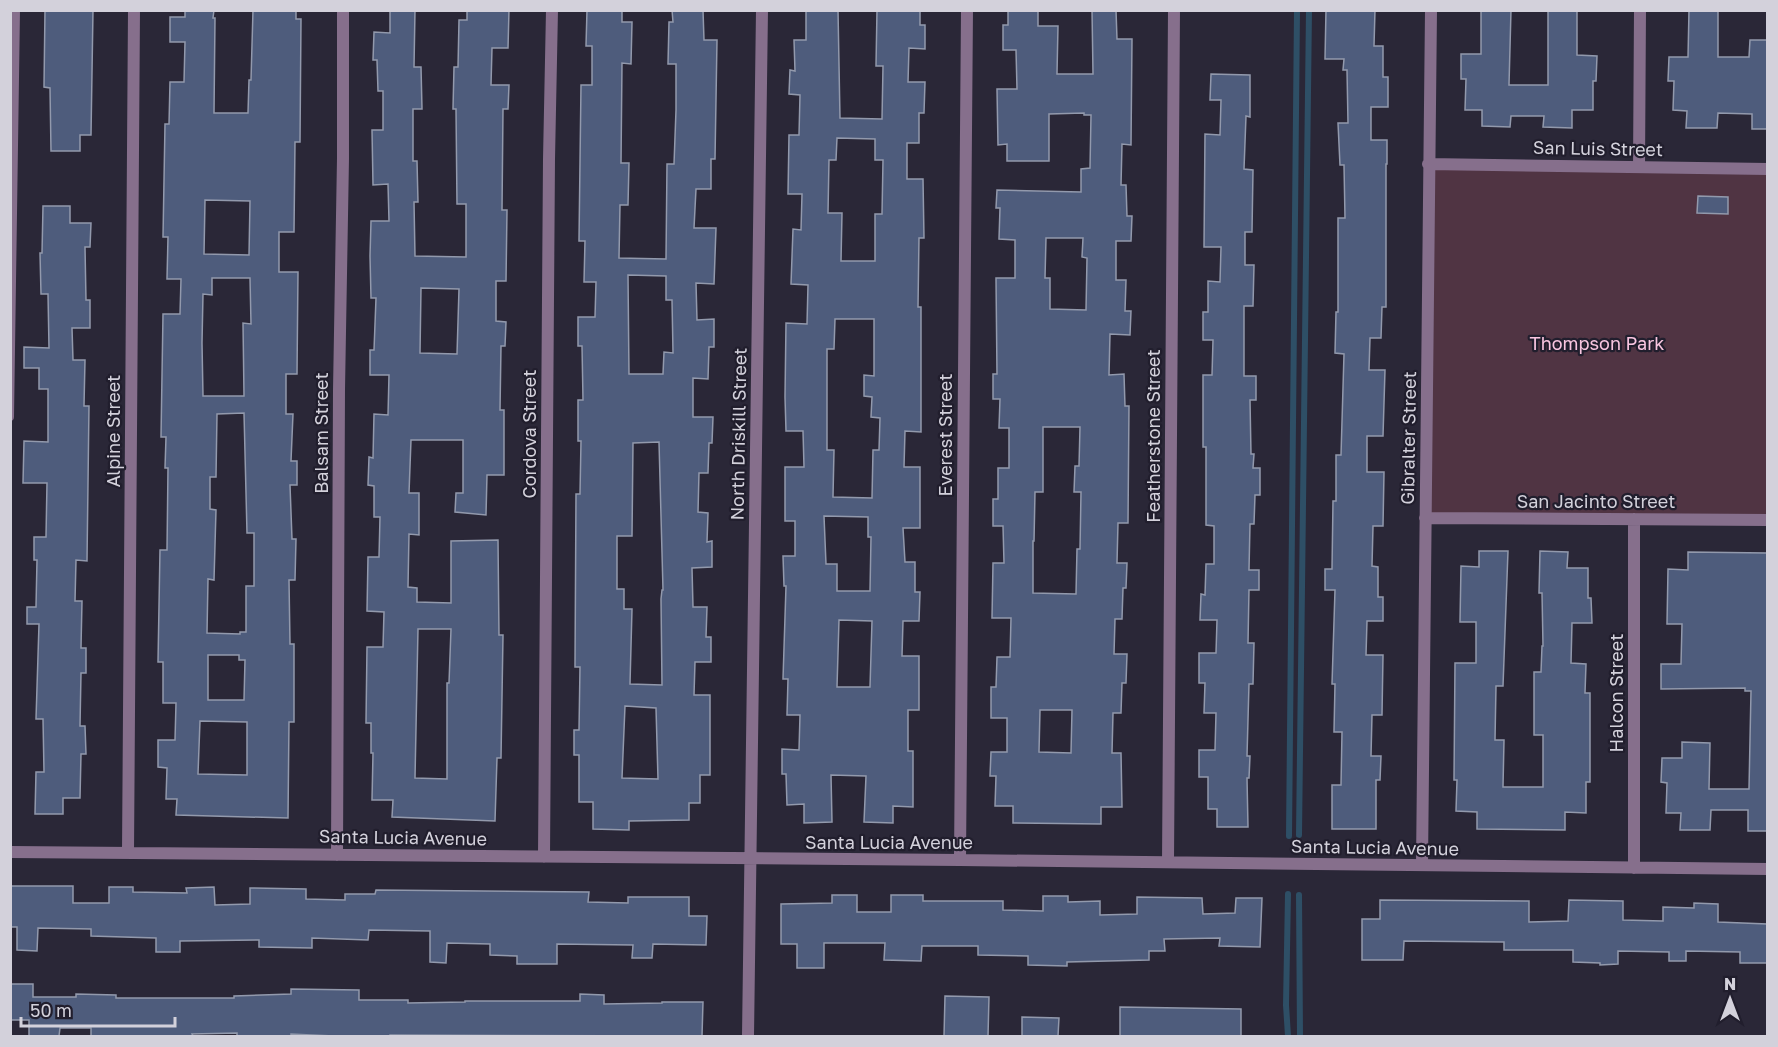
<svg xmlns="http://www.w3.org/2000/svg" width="1778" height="1047" font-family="'Golos Text',sans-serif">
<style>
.green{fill:#503443}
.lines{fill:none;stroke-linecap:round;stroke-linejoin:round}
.stream{stroke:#2e4f66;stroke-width:6}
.building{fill:#4e5c7c;stroke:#9299ac;stroke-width:1.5;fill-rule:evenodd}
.service{stroke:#866f8c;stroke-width:8}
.minor{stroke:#866f8c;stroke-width:12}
.labels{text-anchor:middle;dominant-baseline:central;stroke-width:4.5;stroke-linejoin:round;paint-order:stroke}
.street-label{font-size:18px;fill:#d3d1db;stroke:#211e2d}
.park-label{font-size:18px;fill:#f9c5e0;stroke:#211e2d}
</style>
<rect width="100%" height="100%" fill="#2a2737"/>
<path class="green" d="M1428,164L1767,169V520L1425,518Z"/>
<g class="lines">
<path class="stream" d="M1299,835L1309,10
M1289,836L1297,10
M1299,895L1300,1036
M1288,1036L1286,1005L1288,894"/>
</g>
<path class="building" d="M45,10H93L91,135H80V151H51L50,88L44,87Z
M185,10H214L213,18H215L214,113H248L249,80H251L253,10H296V19H301L300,142H295L294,232H279V272H298L297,374H286V414H293L291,461H297V485H290L292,539H296L295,580H289L290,644H294V722H289L288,818L176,815L177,799H166L167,768L158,767V740H175L176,703H163V662H158L160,550H167L168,468H165L166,437H161L163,314H180L181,279H167L168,237H163L165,124H169L170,82H184L185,42H170V17H185ZM205,200L250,201L249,255L204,254ZM212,278H250L251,324L243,323L244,396H203L202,343L203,294L212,295ZM244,413L247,533H254V586H246V632H240V634L207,633L208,579L214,580L216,510L210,509V477H216L217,414ZM208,655H239V660H245L244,700H208ZM200,721L247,722V775L198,774Z
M390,10H415L414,67H421L422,109H413V161H417L418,202H414L415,256L466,257V204H457L456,109H453L454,67H458L459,20H467V10H509L508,48H492L491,85H509L508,109H503L502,210H507L506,281H496V321L506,322L505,346H501L500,410H504V475H487L486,515L455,512L456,493H463V440H411L409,493H419V535L409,534L408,587L417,588V602L451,603V541L498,540L499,635H503L501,758H497L495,821L392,817L393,800H372L373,753H371V723H366L367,647H383L384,612L367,611L368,557H379L380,517H374V486L368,485L369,457L373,458L374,414L388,415L389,375H370V350H374L376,298H371L370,256L371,221H389L388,184L373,185L372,130H383V91H378L377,60H373L374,32L390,33ZM421,288L459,289L457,354L420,353ZM418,629H451L449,683H447V779L415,778Z
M587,10H622V22H632L631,64L622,63L621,163H629L628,205H620L619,258L666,259L667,164H674L676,110V64H668L669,22H673L672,10H703L704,40H717L715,159H711V189H696L694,228H716L714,284L696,283L697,320L714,319V347H709L708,379L693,378V417H713L712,443H709L708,473H699L698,512L708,513L707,542L712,541V567L692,568L693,607H707L706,637H711V662H695L694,695H710V775H700V803H689V820L629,821V830L593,829V802H579V755H574V730H579L580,667H575L576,494H580L581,441H578V400H583L582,346H578V317H595L596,282H584L585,241H579L581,85H592V46H586ZM628,275L666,276V300H672L673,353L664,352L663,374H629ZM659,442L663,590H662L661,599L662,685L630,684L632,609H624V589H617V536H632L633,443ZM625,706L656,708L658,779L622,778Z
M806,10H838L840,118L882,119L883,66H876L877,10H920V25H925V49L909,48L908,82H925L924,113H919V143H907V179H923L924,238H919L918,307H921V432L905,431L904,467H920V528H903L905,562H915V592H920L919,621H903L902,656H919V710H908V751H913V807L893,806V823L864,822L866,776L831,775L832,822L804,823V804L787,805L786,774H782V749L799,750L800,715H787L788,679H783L786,586H784L783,556H795V521H785V467H804L803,431H786L785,397L786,323L807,324L808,285L791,284L793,229L801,230L802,194H788L789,135H799L800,95L789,94L790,70L795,71L794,40H806ZM837,138L875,139V160H883L882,214H875V261H841L842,213H828L829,160H836ZM835,319H874V376L864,375V396L872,397L871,417L880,418L879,450H873L872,498L833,497L834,450H827V349H834ZM824,516L868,517V537H871L870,591H837V564H826ZM839,620L872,621L870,687H837Z
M1008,10H1038V26H1058L1057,74H1093L1092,10H1116L1117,39H1132L1131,145L1122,144L1121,185H1126L1127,216H1132L1131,241H1116V280H1126L1125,311H1131L1130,335L1110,334L1109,375L1124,374L1125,406H1129L1128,523H1118L1117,563H1127L1126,588H1123L1122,619H1115L1114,654H1127L1126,683H1122L1121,713H1113L1112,753H1121L1122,807H1101V824L1013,823V806H995L996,776H990L991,752H1007V718H991V687H996L997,657H1010L1011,618H992L993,563H1004L1003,526H993V499H998V468H1009V428H999L1000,399H993V374H997L996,278H1015V240L999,239L1000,208H996L997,190L1081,192V169L1090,168L1091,115H1084V113L1049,114V161H1007V144L998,145L997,89H1017L1016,50H1003V25H1008ZM1046,238H1083L1082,257L1087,258L1086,310L1050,309V278H1045ZM1043,427H1080L1079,466H1075L1074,492H1081L1080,549H1077L1076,594L1033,593V541H1034L1035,492H1043ZM1040,710H1072L1071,753L1039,752Z
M1326,10H1375L1374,46H1383V77H1388V107H1371V140H1387V164H1386V307H1382L1381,338H1370L1369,370H1385L1383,436H1367V472H1384L1383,526H1373L1372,566L1378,567V597H1383V621H1367L1366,655H1383L1382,715H1372L1371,756H1381L1380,780H1376V829H1332V785H1341L1342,732H1334L1335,684H1332L1335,590H1325V569H1332L1333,501H1336V455H1341L1344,354L1335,353L1336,312H1338V218H1345L1344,165H1340L1338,123H1348L1347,70H1343L1344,59H1325Z
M1481,10H1511L1509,85H1548V10H1577V55L1597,56L1596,81H1593V110H1572V128L1543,127L1544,116H1511L1510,127L1482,126V110H1465L1466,79H1461V54H1481Z
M1689,10H1718V57H1749L1750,40H1767V129H1752V114L1718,113L1717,128H1686L1687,111L1673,110L1674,81H1668L1669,57H1688Z
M1211,74L1250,75V117L1246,116L1244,169L1253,170L1252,232H1245V265H1254L1253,306H1244V376H1256V400H1250L1251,454H1254L1253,468H1260V495H1255L1254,524H1250L1249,570H1259V590H1249L1248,643H1254L1253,684H1249L1247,756H1250L1249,778H1247L1248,827H1217V809H1208V777H1199V750H1215L1216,713H1204L1205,683H1199V653H1216L1217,620H1200L1201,594L1205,595L1206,564H1214V526L1206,525V447H1203V375H1212L1213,340H1203V312H1208V281L1220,282L1221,247H1204L1205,134L1220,135L1221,100H1210Z
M1698,196L1728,197V214L1697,213Z
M43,206H70V223H91L90,247H85L86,300H90V328H72L73,360H85L84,406H89L87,561L76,560L75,601H82L81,648H86V673H81L80,726H85L86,754H81L80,798H63V814H35L36,772H44L43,719H36L39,624H27V607H36L37,560H34V537H46L47,483H23L24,441L48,442V389H39V368H24V347L49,348L48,294H41L40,253H42Z
M1479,551H1508L1503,686H1496L1495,740H1504L1503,787H1543V735H1534V672H1541L1542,646H1543L1542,593H1539L1540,551L1568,552L1567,568H1588V598H1591L1592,623H1572L1571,663L1586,664L1585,693H1590V782H1586V813L1565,812V830L1477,829V812L1456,811L1457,780H1454L1455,663H1476V622H1460L1461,566L1479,567Z
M1688,552L1767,553V831H1748V810H1711L1710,830H1680L1681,813H1666L1667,783L1661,782L1662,758H1682V742L1710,743L1709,789H1749L1751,691H1745V688L1661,689V664H1681L1682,624H1667L1668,569L1688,570Z
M10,886H73V903H109V887H133V892L187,893L186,888L214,887L215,905L250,904V888L306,889V899L345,900V894H375L376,890L589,892L588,902L628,903V897H689V916H707L706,945L653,944L652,958H632L633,945L557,944V964H517V956L490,955V944L447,943L446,963L430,962V931L369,930L368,940L312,938V948L259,947V940L180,941V952H156V938L91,936V929L38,928L37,951L17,950V927H10Z
M832,895H857V912H891V895H923V901H1003V910L1043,911V896H1068V902L1100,901V915L1137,914V897L1202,898L1203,914L1235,913L1236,898H1262L1260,947L1219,946L1220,938L1164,939L1165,951H1149V960L1067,962V966L1028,965V956L978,955V946H922L921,961L884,960L885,943H824V968H797V944H781V904L832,903Z
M1380,900L1529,901V922L1568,921L1569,900L1623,901V920L1663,921V907L1694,908V903L1718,904V922L1767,924V963H1740V952L1686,951V961H1669V952L1618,951V964L1600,965V963L1573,962V950H1504V942L1404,941L1403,960H1362V919H1380Z
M10,984H33V997H76V994L116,995V998H234V996L291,994V989L359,990V1000H408V1003L465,1002V1001H580V994L604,995V1004L662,1003V1002H703L702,1036L390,1035V1036H334L291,1034V1036H237V1033L192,1034L193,1036H91V1028H60L59,1036H29V1020H10Z
M945,996L989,997L988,1036H944Z
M1120,1007L1241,1009V1036H1120Z
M1022,1017L1059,1018L1058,1036H1022Z"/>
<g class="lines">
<path class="service" d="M10,417L16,10"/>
<path class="minor" d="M1428,164L1768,169
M1639,167L1640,10
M1425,518L1768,520
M10,852L960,860L1768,869
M128,853L134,10
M337,855L339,390L343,158V10
M544,857L549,159L552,10
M960,860L967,10
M1168,862L1174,10
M1422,865L1431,10
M1634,868V519
M748,1036L762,10"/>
</g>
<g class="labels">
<g class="street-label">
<text transform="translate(1598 148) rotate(1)">San Luis Street</text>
<text transform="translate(113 431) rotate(-90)">Alpine Street</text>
<text transform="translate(321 433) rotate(-90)">Balsam Street</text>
<text transform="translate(529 434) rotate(-90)">Cordova Street</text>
<text transform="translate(738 434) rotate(-89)">North Driskill Street</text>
<text transform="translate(945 435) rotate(-90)">Everest Street</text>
<text transform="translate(1153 436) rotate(-90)">Featherstone Street</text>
<text transform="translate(1408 438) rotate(-89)">Gibralter Street</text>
<text x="1596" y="501">San Jacinto Street</text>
<text transform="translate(1616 693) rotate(-90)">Halcon Street</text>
<text transform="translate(403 837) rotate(1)">Santa Lucia Avenue</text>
<text x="889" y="842">Santa Lucia Avenue</text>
<text transform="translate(1375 847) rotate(1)">Santa Lucia Avenue</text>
</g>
<g class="park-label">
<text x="1597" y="343">Thompson Park</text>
</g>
</g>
<rect width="1778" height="1047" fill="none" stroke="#d3d1db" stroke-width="24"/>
<g transform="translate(1730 999)" stroke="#211e2d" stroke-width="4.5" paint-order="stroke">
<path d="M0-4.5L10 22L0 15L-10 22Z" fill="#d3d1db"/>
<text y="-9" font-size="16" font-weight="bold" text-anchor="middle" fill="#d3d1db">N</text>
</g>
<path d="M21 1017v9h154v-9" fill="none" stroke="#d3d1db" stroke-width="3"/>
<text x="30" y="1017" font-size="18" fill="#d3d1db" stroke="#211e2d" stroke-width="4.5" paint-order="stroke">50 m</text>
</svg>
